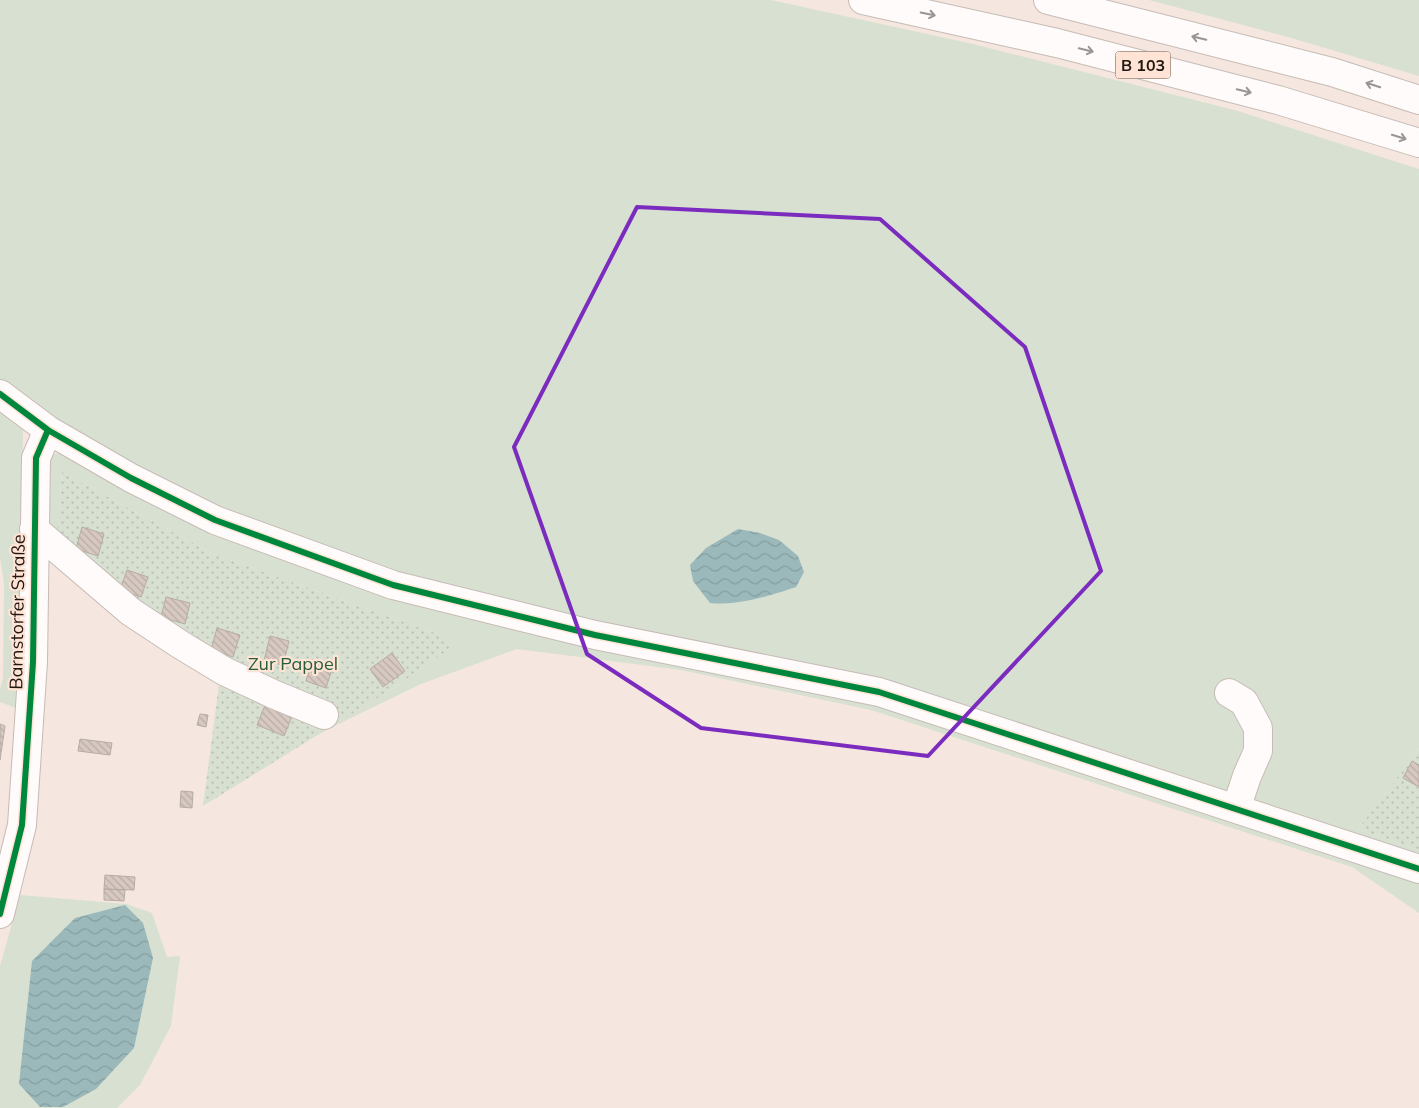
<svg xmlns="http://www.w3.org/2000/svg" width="1419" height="1108" font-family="Mulish,sans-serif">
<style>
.green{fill:#d8e0d2}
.garden{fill:url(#garden-dots)}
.water{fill:url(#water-waves)}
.building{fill:url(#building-back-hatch);stroke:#b6aca5}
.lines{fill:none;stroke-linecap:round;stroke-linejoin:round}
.minor-casing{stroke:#c6bbb5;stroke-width:30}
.highway-casing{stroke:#c6bbb5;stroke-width:30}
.minor{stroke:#fefbfa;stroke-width:28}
.highway{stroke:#fefbfa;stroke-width:28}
.cycleway-casing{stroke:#ffe4d5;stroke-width:9}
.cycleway{stroke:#00873e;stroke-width:6}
.oneway{stroke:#9a9492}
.marked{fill:none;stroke:#7b2cbf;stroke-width:4;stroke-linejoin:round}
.labels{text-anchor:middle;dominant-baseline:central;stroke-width:4.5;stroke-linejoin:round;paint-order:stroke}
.shield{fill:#ffe4d5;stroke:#63544c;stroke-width:1}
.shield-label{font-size:16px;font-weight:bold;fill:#201712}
.street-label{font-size:18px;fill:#201712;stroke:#ffe4d5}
.park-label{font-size:18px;fill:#255e3b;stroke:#ffe4d5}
</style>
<defs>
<pattern id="garden-dots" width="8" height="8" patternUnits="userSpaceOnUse" patternTransform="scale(1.25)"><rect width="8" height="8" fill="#d8e0d2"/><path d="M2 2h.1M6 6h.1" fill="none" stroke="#b9bfb3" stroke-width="1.8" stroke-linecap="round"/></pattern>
<pattern id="water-waves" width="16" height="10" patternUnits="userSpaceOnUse" patternTransform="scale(1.25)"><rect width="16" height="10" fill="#9bb9bb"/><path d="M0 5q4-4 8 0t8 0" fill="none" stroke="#859ea0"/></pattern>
<pattern id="building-back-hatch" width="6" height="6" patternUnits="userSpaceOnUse" patternTransform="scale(1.25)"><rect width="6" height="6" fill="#d7c9c1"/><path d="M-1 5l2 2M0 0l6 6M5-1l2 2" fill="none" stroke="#b8aca5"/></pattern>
</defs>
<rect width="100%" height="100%" fill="#f5e7df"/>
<path class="green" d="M0,0H771L973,44L1238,111L1419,169V749L1358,829L1419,850V913L1352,867L871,710L681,670L517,649L421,684L322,732L392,689L451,648L443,636L213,554L62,472L56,552L48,537L43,477L51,455L62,452L23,426L21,710L0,702V689L3,678L4,583L0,558Z
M1149,0H1419V76L1288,37Z
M20,895L127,904L152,913L167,957L180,956L171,1026L140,1085L117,1108H0V966Z"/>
<path class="garden" d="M62,472L213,554L443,636L451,648L392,689L203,806L220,677L56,552Z
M1419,749V850L1358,829Z"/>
<path class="water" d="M738,529L760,533L779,540L798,556L804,572L796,587C768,596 739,606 710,603L693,581L690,565L706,548Z
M125,905L143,923L153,958L134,1048L96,1089L63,1107H40L19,1084L32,961L75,918Z"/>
<path class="building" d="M82,527L104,534L98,556L76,549Z
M127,570L148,577L141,597L120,590Z
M166,597L190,603L185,624L161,617Z
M217,628L240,635L233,657L211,650Z
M270,636L289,641L283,665L264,661Z
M392,653L405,671L383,687L370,669Z
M313,659L333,666L326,688L306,681Z
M268,698L295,709L284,736L257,725Z
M200,714L208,715L206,727L197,725Z
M0,724L5,726L0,760Z
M80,739L112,743L110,755L78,751Z
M1412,761L1419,765V787L1403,778Z
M181,791L193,792L192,808L180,807Z
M105,875L135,877L134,890L104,889Z
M104,889L125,890L124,901L104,900Z"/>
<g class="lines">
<g class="minor-casing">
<path id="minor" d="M0,394L48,430L131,478L215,520L393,585L595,635L879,692L1419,869
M34,529L131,612L181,645L224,671L273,694L324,715
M1229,693L1244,702L1258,728V751L1247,776L1236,809
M0,914L22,825L33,662L36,458L48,430"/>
</g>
<g class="highway-casing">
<path id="highway" d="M863,0L1057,43L1278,100L1419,143
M1048,0L1332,72L1419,100"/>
</g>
<use href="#minor" class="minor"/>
<use href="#highway" class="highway"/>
<g class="cycleway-casing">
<path id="cycleway" d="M0,394L48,430L131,478L215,520L393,585L595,635L879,692L1419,869
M0,914L22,825L33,662L36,458L48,430"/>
</g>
<use href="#cycleway" class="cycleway"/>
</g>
<defs><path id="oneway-shaft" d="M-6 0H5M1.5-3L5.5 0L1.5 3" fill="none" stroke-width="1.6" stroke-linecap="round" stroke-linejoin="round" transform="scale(1.25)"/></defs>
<g class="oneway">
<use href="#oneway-shaft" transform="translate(928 14) rotate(12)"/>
<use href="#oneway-shaft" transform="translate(1199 38) rotate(-166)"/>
<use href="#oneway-shaft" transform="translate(1086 50) rotate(14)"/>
<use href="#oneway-shaft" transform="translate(1373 85) rotate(-162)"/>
<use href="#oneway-shaft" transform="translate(1244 91) rotate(14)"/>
<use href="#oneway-shaft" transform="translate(1399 137) rotate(17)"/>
</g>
<path class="marked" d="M637,207L880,219L1025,347L1101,571L928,756L701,728L587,654L514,447Z"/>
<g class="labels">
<rect class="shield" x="1115.5" y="51.5" width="55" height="27" rx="4"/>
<g class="shield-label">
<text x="1143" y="65">B 103</text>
</g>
<g class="street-label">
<text transform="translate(17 612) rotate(-89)">Barnstorfer Straße</text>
</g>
<g class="park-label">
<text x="293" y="663">Zur Pappel</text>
</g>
</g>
</svg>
